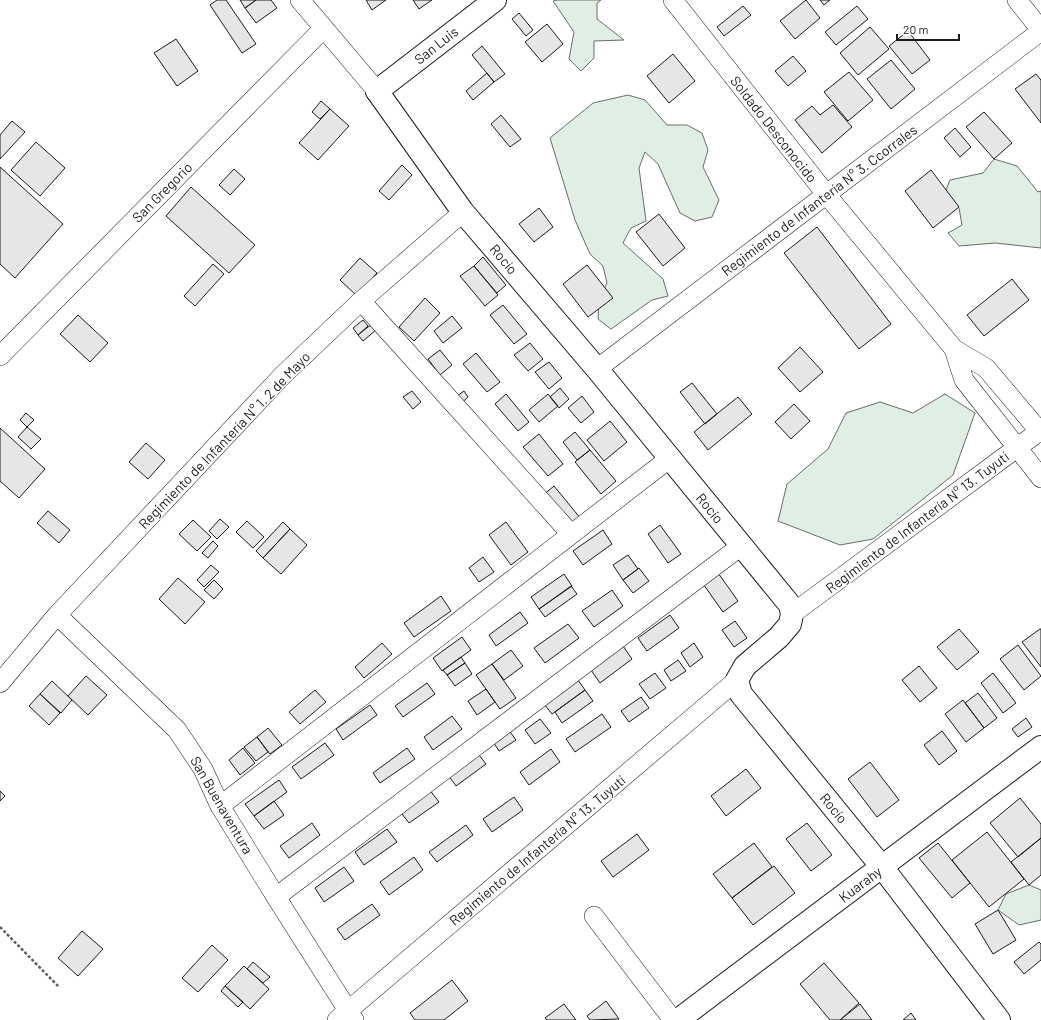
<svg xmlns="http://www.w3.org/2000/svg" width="1041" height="1020" font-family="Barlow,sans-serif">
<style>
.green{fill:#e0efe3;stroke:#6a6a6a}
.building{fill:#e6e6e6;stroke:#1a1a1a}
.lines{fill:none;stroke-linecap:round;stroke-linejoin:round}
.minor-casing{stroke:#1a1a1a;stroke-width:20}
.tertiary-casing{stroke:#1a1a1a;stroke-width:24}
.secondary-casing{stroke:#1a1a1a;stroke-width:24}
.path{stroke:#5f5f5f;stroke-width:2.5;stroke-dasharray:3 2;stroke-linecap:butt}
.minor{stroke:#fff;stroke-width:19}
.tertiary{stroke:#fff;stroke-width:22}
.secondary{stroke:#fff;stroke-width:22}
.labels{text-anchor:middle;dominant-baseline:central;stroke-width:3;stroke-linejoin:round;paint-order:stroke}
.street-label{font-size:14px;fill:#1a1a1a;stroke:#fff}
</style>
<rect width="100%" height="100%" fill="#fff"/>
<path class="green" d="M557,0H601L597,3V19L624,40L594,41V58L581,71L569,59L574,32L553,1Z
M628,95L645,100L667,125H687L702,133L708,150L703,167L719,200L712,217L695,221L680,213L658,164L645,152L639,168L646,221L631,228L623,243L663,279L668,296L652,300L611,329L598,319L599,299L607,283L603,266L590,254L575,220L550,138L593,103Z
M994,159L1017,166L1038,192L1041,191V248L995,243L959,246L948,233L962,225L959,208L944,195L950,180L983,173Z
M945,394L975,413L953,475L873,539L840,545L778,521L787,484L828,449L846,413L880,402L913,413Z
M1029,885L1041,890V920L1019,925L998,910L1006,894Z"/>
<path class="building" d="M217,0H226L256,44L242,53L210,5Z
M240,0H256L245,8Z
M256,0H271L277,8L256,23L245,8Z
M366,0H386L372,10Z
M413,0H432L419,9Z
M806,0L820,18L795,39L780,21Z
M820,0H830L824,5Z
M743,6L751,15L724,36L717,27Z
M857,6L868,19L836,45L825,32Z
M519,13L533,30L526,36L512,19Z
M547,24L563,44L542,62L525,42Z
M870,27L889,49L858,75L840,53Z
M908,31L930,60L912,74L889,46Z
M176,39L198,71L177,86L154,53Z
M482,46L505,74L494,82L472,55Z
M673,54L695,81L669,103L647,76Z
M793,56L806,71L788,86L775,71Z
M891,60L915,89L891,109L867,79Z
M849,72L873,100L848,121L824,92Z
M487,73L494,82L473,100L466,91Z
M1036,74L1041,80V123L1015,89Z
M321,101L330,109L320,119L312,112Z
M833,105L852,127L822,153L795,120L812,106L820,115Z
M330,109L349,126L318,160L299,143Z
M984,112L1012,143L994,159L966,127Z
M501,115L521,139L510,147L491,124Z
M12,121L25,132L0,159V135Z
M955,128L971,147L960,157L944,138Z
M36,142L65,168L40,196L11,170Z
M402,165L412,175L389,200L379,191Z
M0,167L63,224L15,278L0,264Z
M234,169L245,179L230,195L219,185Z
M931,170L959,207L933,228L905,191Z
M191,187L255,245L229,273L166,216Z
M539,208L553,227L534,242L519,224Z
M659,214L685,248L663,266L636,232Z
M817,227L891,324L859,349L784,253Z
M483,257L506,285L497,293L474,266Z
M360,258L377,273L357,296L340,280Z
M213,264L224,274L195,306L184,296Z
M587,265L613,298L588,317L563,284Z
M474,266L498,295L485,306L460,276Z
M1012,279L1029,300L984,336L967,315Z
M425,298L440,313L414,341L399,327Z
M503,305L527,334L514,344L490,315Z
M78,315L108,343L90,362L60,334Z
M452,316L462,328L443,343L434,331Z
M363,320L368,326L358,335L353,328Z
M373,323L377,329L363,341L358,335Z
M530,343L543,359L528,371L514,355Z
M800,347L823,372L800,392L778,368Z
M440,350L452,365L440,375L428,359Z
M476,353L500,382L487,392L463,364Z
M549,362L562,378L549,389L535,372Z
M692,383L717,414L705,424L680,392Z
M560,388L569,399L559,408L550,397Z
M412,391L421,402L413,409L403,397Z
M464,391L468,397L458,406L453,399Z
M506,394L529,422L518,431L495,404Z
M548,394L558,406L539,422L529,410Z
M582,396L594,412L581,423L568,408Z
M738,397L752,414L708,450L694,432Z
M794,404L810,421L791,439L775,422Z
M26,413L34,420L27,427L20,420Z
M610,421L627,442L604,461L587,440Z
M27,427L41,439L31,449L18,437Z
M0,428L45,469L19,498L0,481Z
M575,432L590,450L577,460L563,442Z
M539,434L563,464L548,476L523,447Z
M146,443L165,460L148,479L129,462Z
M590,450L616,481L601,494L575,462Z
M554,486L581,519L569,529L542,496Z
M48,511L70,530L59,543L37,523Z
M220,519L229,527L217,539L209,531Z
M193,520L211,537L197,551L179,534Z
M247,521L264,537L253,548L236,532Z
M283,522L290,529L263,558L256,551Z
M506,522L528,552L511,565L489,535Z
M660,525L681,554L668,563L648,534Z
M290,529L307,545L281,574L263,558Z
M603,530L612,544L583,565L573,551Z
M213,541L218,546L208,558L202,553Z
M628,555L638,569L623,580L613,565Z
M483,557L494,572L479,582L469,568Z
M211,565L219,572L204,587L197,580Z
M639,568L649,581L633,593L623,580Z
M716,570L738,601L723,612L701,581Z
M564,574L572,586L539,609L531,597Z
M178,578L205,602L185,624L159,599Z
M214,580L223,589L214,599L204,590Z
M571,586L577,594L545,617L539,609Z
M612,590L623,606L594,627L582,611Z
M441,596L451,611L414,637L404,623Z
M520,612L528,623L496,646L489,635Z
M670,615L679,628L647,651L638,638Z
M735,621L747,638L734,647L722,630Z
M568,624L579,638L545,663L534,648Z
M959,629L979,652L957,670L937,647Z
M1040,629H1041V667L1022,642Z
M462,637L471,650L442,671L433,658Z
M382,643L392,654L364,678L355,667Z
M694,643L703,657L690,667L681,653Z
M1018,645L1041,676L1024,690L1000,659Z
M623,646L632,659L600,683L591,670Z
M511,650L523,666L504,680L492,664Z
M461,657L465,663L447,675L443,670Z
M678,660L686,671L671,681L664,670Z
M465,663L472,674L455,686L447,675Z
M492,664L516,698L500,709L476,675Z
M919,666L937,688L920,702L902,680Z
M655,673L666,688L650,699L639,684Z
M993,673L1016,703L1003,713L981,683Z
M86,676L107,695L88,715L68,696Z
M578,680L585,690L552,714L544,704Z
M52,681L72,700L61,713L40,694Z
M427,683L435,694L403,717L395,706Z
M486,689L495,702L477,715L468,701Z
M315,690L326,702L300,724L289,712Z
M585,690L593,701L562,723L555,712Z
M978,693L997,718L984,728L965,703Z
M40,694L60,713L49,725L29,706Z
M641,697L649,708L629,722L621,711Z
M963,700L984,728L966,742L945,714Z
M370,705L377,715L343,740L336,729Z
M602,714L611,727L575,752L566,739Z
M452,716L462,729L433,750L424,737Z
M1026,718L1032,727L1018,737L1012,729Z
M540,719L551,733L535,744L525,730Z
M268,728L282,745L270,754L257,737Z
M508,729L516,740L499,751L492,740Z
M942,731L957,751L939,765L924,745Z
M257,737L268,752L256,761L244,747Z
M325,743L334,755L301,779L292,767Z
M243,748L255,763L240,775L229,760Z
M407,748L415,759L380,783L373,773Z
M551,749L560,762L529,785L520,772Z
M476,751L486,764L456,786L446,772Z
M870,762L899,800L877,817L848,779Z
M746,769L761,788L726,816L711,796Z
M279,780L287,792L254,816L245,804Z
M429,789L439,802L409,823L399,810Z
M0,791L5,796L0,801Z
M514,797L523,810L492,832L483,819Z
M1020,798L1041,824V838L1018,857L990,823Z
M274,801L284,815L264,829L254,816Z
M312,823L320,835L289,858L280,846Z
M807,823L832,855L811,871L786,839Z
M466,825L473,835L437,862L429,852Z
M387,829L397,842L364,865L355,852Z
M987,832L1024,879L989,907L952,860Z
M637,834L649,850L613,877L601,861Z
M1041,838V875L1029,885L1011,862Z
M754,843L772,867L732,898L713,874Z
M938,843L970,883L952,898L919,858Z
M414,857L423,870L389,895L380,882Z
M774,866L795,893L753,925L732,898Z
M344,867L354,881L324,902L315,888Z
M372,904L380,915L345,940L337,929Z
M998,910L1016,940L993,954L975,924Z
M82,931L103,949L78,976L58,958Z
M1039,942L1041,944V960L1024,974L1014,962Z
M212,945L228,960L198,992L182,978Z
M253,962L270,977L263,983L247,969Z
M824,963L859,1003L840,1020H830L800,984Z
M244,966L269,989L250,1009L225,986Z
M452,980L468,1001L444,1020H415L410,1013Z
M225,986L243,1002L238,1007L221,991Z
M606,1001L619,1019L590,1020L587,1016Z
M564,1004L576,1020H547L545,1018Z
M860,1004L872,1020H840Z
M911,1013L916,1020H903Z"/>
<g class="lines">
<g class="minor-casing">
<path id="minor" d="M300,0L377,91
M673,0L826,194L954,349L986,368L1041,433
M1017,0L1041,30
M361,301L571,534
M954,349L964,380L1041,478
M0,356L323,29
M597,369L1041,31
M792,614L1041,430
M57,615L177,730L203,769L220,806L276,897L354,1020
M0,683L57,615L282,376L361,301L463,212
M220,806L670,458
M276,897L741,546
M594,916L673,1020
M337,1020L737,680"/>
</g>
<g class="tertiary-casing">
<path id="tertiary" d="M377,91L495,0
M678,1020L1041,747"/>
</g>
<g class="secondary-casing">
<path id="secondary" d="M377,91L463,212L597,369L790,605L792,614L790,624L779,637L745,666L737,680L741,694L882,867L999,1020"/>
</g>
<path class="path" d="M0,927L59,987"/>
<use href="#minor" class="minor"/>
<use href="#tertiary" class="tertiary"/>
<use href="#secondary" class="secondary"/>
</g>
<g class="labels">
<g class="street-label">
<text transform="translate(436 45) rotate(-38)">San Luis</text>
<text transform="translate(774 129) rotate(52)">Soldado Desconocido</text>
<text transform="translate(162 192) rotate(-45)">San Gregorio</text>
<text transform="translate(819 200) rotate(-37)">Regimiento de Infantería N° 3. Ccorrales</text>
<text transform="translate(504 259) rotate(50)">Rocío</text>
<text transform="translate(224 440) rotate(-46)">Regimiento de Infantería N° 1. 2 de Mayo</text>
<text transform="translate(710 508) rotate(51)">Rocío</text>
<text transform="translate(917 522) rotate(-37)">Regimiento de Infantería N° 13. Tuyutí</text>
<text transform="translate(222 805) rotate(60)">San Buenaventura</text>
<text transform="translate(834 808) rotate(51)">Rocío</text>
<text transform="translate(537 850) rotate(-40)">Regimiento de Infantería N° 13. Tuyutí</text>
<text transform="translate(860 884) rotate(-37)">Kuarahy</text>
</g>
</g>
<path d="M897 34v6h62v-6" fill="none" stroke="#1a1a1a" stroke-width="2"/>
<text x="903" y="34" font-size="12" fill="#1a1a1a" stroke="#ffffff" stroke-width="3" paint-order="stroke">20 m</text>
</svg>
